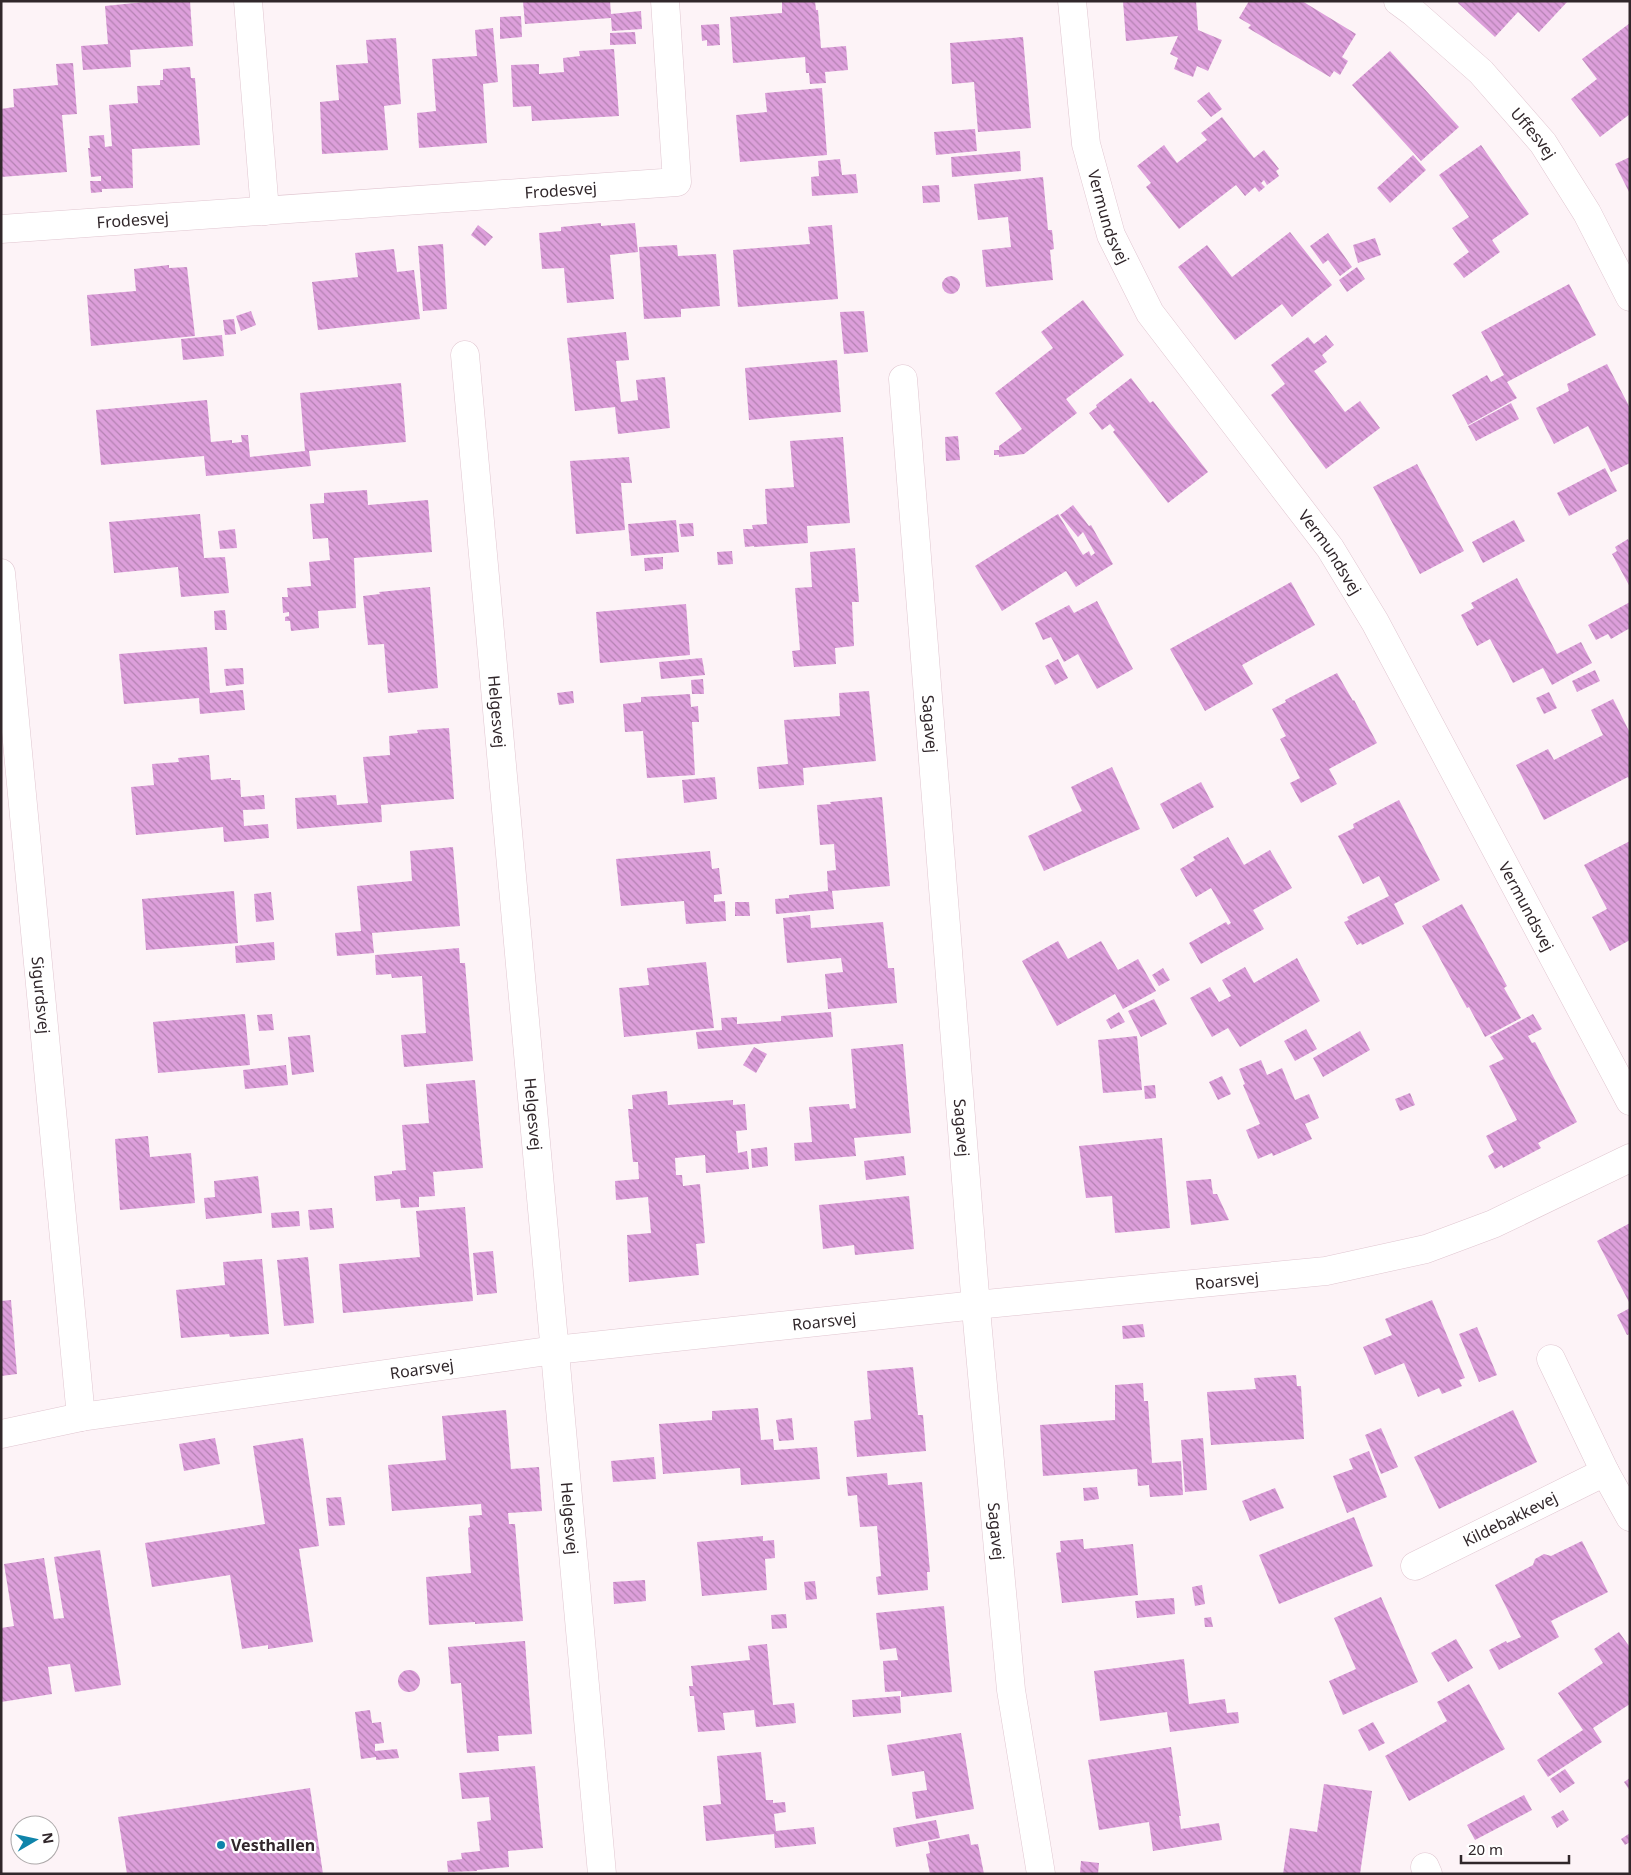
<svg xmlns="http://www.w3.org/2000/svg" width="1631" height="1875" font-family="'Noto Sans',sans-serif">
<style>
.building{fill:url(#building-back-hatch)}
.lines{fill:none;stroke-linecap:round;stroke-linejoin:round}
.minor-casing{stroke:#e0c6d0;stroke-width:29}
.minor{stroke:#fff;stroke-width:28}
.poi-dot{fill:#0f84aa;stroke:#fff;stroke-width:2}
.labels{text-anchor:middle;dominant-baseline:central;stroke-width:4.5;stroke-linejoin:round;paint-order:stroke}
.street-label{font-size:16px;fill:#31272b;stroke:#fff}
.poi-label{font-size:16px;font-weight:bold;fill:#31272b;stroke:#fff;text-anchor:start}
</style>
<defs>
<pattern id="building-back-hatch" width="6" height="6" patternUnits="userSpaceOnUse" patternTransform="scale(1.25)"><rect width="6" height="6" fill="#dd9fdb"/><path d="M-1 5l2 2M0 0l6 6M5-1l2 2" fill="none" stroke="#b482b2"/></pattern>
</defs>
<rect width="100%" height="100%" fill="#fdf3f7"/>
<path class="building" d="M154,1H190L193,46L130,50L131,67L83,70L81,46L108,44L105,6Z
M523,1H610L611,14L641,11L642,29L612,31L611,18L525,24Z
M782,1H815L816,10H818L821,48L846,46L848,70L825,72L826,83L810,84L809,73H806L805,57L733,63L730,17L782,13Z
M1123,1H1196L1198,30L1222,40L1208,71L1197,66L1193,77L1174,69L1178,58L1170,54L1178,36L1126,41Z
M1249,1H1302L1356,34L1342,57L1348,61L1340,75L1334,71L1330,77L1248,28L1251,25L1239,18Z
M1459,1H1568L1539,32L1518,12L1495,37L1458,3Z
M521,16L522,37L500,39V17Z
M1630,23V114L1600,137L1571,99L1597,79L1582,59Z
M719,24L720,45L707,46V40L702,41L701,25Z
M493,28L498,82L483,84L487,143L419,148L417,113L436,111L432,59L477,56L475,30Z
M635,32L636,44L610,45V33Z
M1023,37L1031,128L978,132L974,82L952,84L950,43Z
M396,38L401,104L384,106L388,150L322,154L320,102L339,100L336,65L368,63L366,40Z
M614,49L619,116L532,121L531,106L513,107L511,65L539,64V74L564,72L563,58L580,56L579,51Z
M1390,51L1459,127L1421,161L1352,85Z
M73,63L77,114L62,115L67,172L1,177V109L14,107L13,89L58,85L56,64Z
M190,67L191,78H195L200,145L132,149L133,188L102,189V192L91,193L90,181H101V176L91,177L88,148H90L89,136L104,135L105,147L112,146L109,105L138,103L137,86L160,85V80H163V69Z
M822,88L827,155L740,162L736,115L767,112L765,93Z
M1209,92L1222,109L1211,117L1197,101Z
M1222,117L1254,158L1264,150L1279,169L1276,171L1279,176L1267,185L1264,180L1261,183L1265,187L1259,192L1255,187L1245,196L1236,185L1179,229L1146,187L1151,183L1137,166L1164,145L1177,163L1207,140L1201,133Z
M975,129L977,151L936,155L934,132Z
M1481,145L1529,214L1492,240L1500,252L1464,278L1453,264L1469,252L1452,228L1469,217L1439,175Z
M1020,151L1021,171L952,177L951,157Z
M1413,155L1426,170L1390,203L1377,188Z
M1630,157V194L1615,164Z
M840,159L842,175L856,174L858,193L812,196L811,177L819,176L818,161Z
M1043,177L1048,230H1052L1054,249L1050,250L1053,280L986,287L982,250L1011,247L1008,217L978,220L974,184Z
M939,185L940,202L923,203L922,186Z
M601,223V226L635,223L638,252L610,255L614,299L567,303L564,268L542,269L539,233L561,231V227Z
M478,225L493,237L485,246L471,235Z
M832,225L838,299L738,307L733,250L810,244L808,227Z
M1290,232L1332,285L1292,317L1282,304L1235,340L1178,267L1207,245L1232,277Z
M1328,233L1352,267L1340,276L1328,260L1323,264L1310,246Z
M1375,238L1381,255L1358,263L1353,245Z
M443,244L447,309L423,311L418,246Z
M677,245L678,256L716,254L720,306L681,309V317L644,319L639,247Z
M394,249L397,272L414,270L420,319L318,330L312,282L358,277L355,253Z
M169,265V268L187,267L195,336L91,346L87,295L136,291L134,269Z
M1357,267L1365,279L1347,292L1339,280Z
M942 285a9 9 0 1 1 18 0a9 9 0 1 1-18 0Z
M1569,284L1596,335L1507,382L1517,398L1468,425L1452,395L1487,375L1491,382L1504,375L1481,332Z
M1083,300L1124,355L1066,399L1077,413L1024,454L999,457V455H994V450H999V446L1022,429L995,393L1053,348L1041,332Z
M251,311L256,325L241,331L236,316Z
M864,311L868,352L844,354L840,312Z
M234,319L236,334L225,335L223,320Z
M626,332L629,360L616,361L621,402L638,400L636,380L665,377L670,428L618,434L615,407L575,411L567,338Z
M222,335L224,356L183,360L181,339Z
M1326,335L1334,345L1322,355L1327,362L1314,371L1345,412L1360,401L1380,428L1326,469L1271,395L1285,384L1271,365L1308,337L1314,344Z
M837,360L841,412L749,420L745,368Z
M1607,364L1630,408V463L1611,472L1588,426L1554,444L1536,408L1569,391L1567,384Z
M1131,378L1150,403L1153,401L1208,472L1168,503L1113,432L1115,430L1110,424L1102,430L1089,413L1097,407L1096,405Z
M401,383L406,442L309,451L311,466L206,476L204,456L101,465L96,410L207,400L211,442L232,440V443L242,442L241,435H248L250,457L305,451L300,393Z
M1511,403L1519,419L1476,441L1468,426Z
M958,436L960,460L946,461L945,437Z
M843,437L850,523L807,526L808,543L754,547V546L745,547L743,529H753L752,525L767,524L765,489L794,487L790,441Z
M629,457L632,483H621L625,530L576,534L570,461Z
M1417,464L1464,551L1420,574L1373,487Z
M1605,468L1617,491L1569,516L1557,493Z
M367,490L368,505L428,500L432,552L354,558L356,608L318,611L319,628L291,631L290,621H285V617L289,616V612L283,613L282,597H288L287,588L311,586L309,562L330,560L328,538L313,539L310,504L324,503V493Z
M1073,505L1089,526L1091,525L1113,564L1076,587L1066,571L1002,611L975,566L1058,514L1083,555L1089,551L1091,556L1095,553L1083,532L1078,537L1060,515Z
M200,514L204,558L225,557L229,593L181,597L178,567L114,573L109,522Z
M676,520L679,552L631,556L628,524Z
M1514,520L1525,541L1483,563L1472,542Z
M693,523L694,536L681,537L679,524Z
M235,529L237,548L220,549L218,531Z
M1628,539L1630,543V587L1612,554L1617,551L1615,547Z
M855,548L859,602H852L854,646L835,648L836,664L794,667L792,651L800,650L795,588L812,587L810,552Z
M732,551L733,564L718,565L717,552Z
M663,557V569L645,571L644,558Z
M1517,578L1557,654L1581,642L1592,663L1552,685L1543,668L1513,683L1490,639L1477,646L1461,615L1474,608L1471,603Z
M1291,582L1315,625L1242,665L1253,684L1205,711L1170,649Z
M430,587L438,688L388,693L384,644L368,645L363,596L380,594L379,592Z
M1097,601L1133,669L1097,689L1078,654L1064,662L1051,637L1043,640L1035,623L1069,605L1074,613Z
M1630,602V628L1611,639L1608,634L1596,640L1588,625Z
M686,604L690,655L600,663L596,612Z
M225,610L227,630H215L214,611Z
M207,647L210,693L243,690L245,710L200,714L199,698L124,704L119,654Z
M702,658L705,675L661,679L659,662Z
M1058,659L1068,678L1055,685L1045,666Z
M243,668L244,684L226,686L224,669Z
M1595,670L1600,681L1577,692L1572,681Z
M1337,673L1353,701L1354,700L1377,743L1329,769L1337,784L1301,803L1290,783L1300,778L1280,739L1286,736L1272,709L1286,702L1285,700Z
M703,679L704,694H692L691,680Z
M573,691L574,703L559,705L557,693Z
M869,691L876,761L803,768L804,785L759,789L757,767L788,764L784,720L840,716L839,693Z
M1549,692L1557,708L1544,714L1536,698Z
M690,694L691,707L698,706L699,722H692L695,775L647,778L643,731L625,732L623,704L641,702V697Z
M1613,699L1630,733V781L1628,777L1544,820L1516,765L1548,749L1554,760L1603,735L1591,710Z
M449,728L454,799L381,805L382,822L297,829L295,798L336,795L337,805L368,803L363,757L390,755L389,736L418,733L417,730Z
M209,755L211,780L231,778V780H240L241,797L264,795L265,809L243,810L244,826L268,824L269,838L224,842L223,827L136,835L131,787L154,785L152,764L179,762L178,758Z
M1112,767L1140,829L1044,871L1028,836L1082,811L1071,787Z
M715,777L717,799L684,803L682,780Z
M1201,782L1214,807L1173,829L1160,804Z
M882,797L890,886L832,891L834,909L776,914L775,899L789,898V895L828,891L827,871L836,870L834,844L820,845L817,805L831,804L830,802Z
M1399,800L1440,880L1394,904L1404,924L1362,945L1361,943L1357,945L1344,922L1349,920L1347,917L1389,896L1379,876L1363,884L1338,836L1354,828L1353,824Z
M1228,837L1244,865L1270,850L1292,888L1253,910L1264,929L1201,964L1189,943L1226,922L1228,925L1231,923L1211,888L1196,897L1180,869L1195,860L1193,857Z
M1630,841V940L1610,951L1592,917L1607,909L1584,865Z
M453,847L460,926L372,933L374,953L337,956L335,933L361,931L357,886L412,881L410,851Z
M710,851L712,869L719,868L722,894L714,895V902L725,901L726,921L686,924L684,901L621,906L616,859Z
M234,891L238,943L146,950L142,899Z
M271,892L274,920L256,922L254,894Z
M735,902H749L750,916H735Z
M1462,904L1507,986L1504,988L1521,1018L1485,1037L1469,1007L1467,1008L1422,926Z
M810,915L811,928L883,922L888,968H894L897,1003L828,1009L825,974L843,972L841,958L787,963L783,918Z
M1058,941L1068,959L1101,941L1118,970L1138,959L1156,991L1123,1009L1115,994L1057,1026L1022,961Z
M274,942L275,960L236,963L235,946Z
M459,948L460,963H465L473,1061L404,1067L401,1035L426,1033L422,976L392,978L391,974L376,975L375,955Z
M1297,958L1320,1001L1240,1047L1228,1028L1212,1037L1190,998L1210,987L1219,1002L1231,996L1222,980L1245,967L1254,983Z
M706,962L714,1028L624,1037L619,988L649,985L647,968Z
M1163,968L1170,980L1159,986L1152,975Z
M1154,999L1167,1024L1141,1037L1128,1011Z
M831,1012L833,1037L698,1049L696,1032L722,1030L721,1018L737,1017V1024L781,1021V1016Z
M1119,1012L1125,1022L1111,1029L1106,1020Z
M245,1014L250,1065L158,1073L153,1022Z
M272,1014L274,1030L259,1031L257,1015Z
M1533,1014L1542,1029L1528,1036L1532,1043L1535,1042L1577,1122L1538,1143L1541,1148L1503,1168L1502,1165L1495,1169L1488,1156L1494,1152L1486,1136L1517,1120L1489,1066L1504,1059L1490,1037Z
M1306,1029L1317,1049L1295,1061L1284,1041Z
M1360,1031L1370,1050L1323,1077L1313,1058Z
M310,1035L314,1072L292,1075L288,1037Z
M1137,1036L1142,1090L1103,1093L1098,1040Z
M903,1044L911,1133L854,1138L856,1156L795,1161L794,1143L812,1142L809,1107L849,1104L850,1109L856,1108L851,1049Z
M754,1047L767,1054L756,1073L743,1065Z
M1261,1060L1267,1075L1282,1068L1295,1100L1309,1094L1319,1118L1305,1124L1312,1139L1273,1156L1272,1153L1258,1159L1246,1130L1260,1124L1243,1085L1245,1084L1239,1069Z
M286,1065L288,1085L245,1089L243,1070Z
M1222,1076L1231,1094L1218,1100L1209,1082Z
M475,1080L483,1168L433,1172L435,1196L419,1197V1207L401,1208L400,1199L376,1201L374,1176L392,1174V1171L406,1170L402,1125L429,1123L426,1084Z
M1155,1085L1156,1098L1145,1099L1144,1086Z
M667,1091L668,1105L733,1100V1105L745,1104L747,1130L736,1131L738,1153L747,1151L749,1169L706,1173L705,1155L675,1158L676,1175H682L683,1186L700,1184L705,1243L696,1244L699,1275L629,1282L627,1235L651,1233L648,1197L616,1200L615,1181L639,1179L638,1162H633L628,1109H633L632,1095Z
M1410,1093L1415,1105L1400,1111L1395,1099Z
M148,1136L150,1157L191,1153L195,1203L120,1210L115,1139Z
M1162,1138L1170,1228L1115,1233L1112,1196L1086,1198L1079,1146Z
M767,1147L768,1166L752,1168L751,1149Z
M904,1156L906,1175L866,1180L864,1161Z
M258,1176L262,1213L206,1219L204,1198L215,1197L214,1181Z
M1211,1179L1213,1194H1217L1229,1220L1191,1225L1186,1181Z
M909,1196L914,1249L855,1255L854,1245L823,1249L819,1205Z
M465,1207L473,1301L343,1313L339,1264L420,1257L416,1211Z
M332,1208L334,1228L310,1230L308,1210Z
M299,1211L300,1226L272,1228L271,1213Z
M1630,1223V1304L1597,1241Z
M493,1251L497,1293L477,1295L473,1253Z
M308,1257L314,1323L284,1326L277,1260Z
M262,1259L269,1334L230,1337L229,1334L181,1338L176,1290L225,1285L223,1262Z
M11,1300L17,1374L1,1376V1301Z
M1432,1300L1465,1378L1459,1380L1462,1386L1442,1394L1439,1388L1418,1397L1404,1363L1375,1375L1363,1347L1392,1335L1385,1319Z
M1630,1308V1334L1627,1335L1617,1315Z
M1143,1324L1145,1337L1123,1339L1122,1326Z
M1477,1327L1497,1375L1479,1382L1459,1334Z
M913,1367L918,1415H923L926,1451L857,1457L854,1421L871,1419L867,1371Z
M1296,1375L1297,1386H1301L1304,1439L1211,1445L1207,1392L1256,1389L1254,1378Z
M1143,1383L1144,1401H1148L1152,1463L1181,1461L1183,1495L1150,1497L1149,1485L1138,1486L1137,1469L1043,1476L1040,1425L1115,1420V1385Z
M758,1408L761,1440L773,1439L774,1450L817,1447L820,1479L741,1485L740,1468L663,1474L659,1424L712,1420V1411Z
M506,1410L511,1469L539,1467L542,1511L508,1513L509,1524H515L523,1621L475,1624V1622L429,1625L426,1577L471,1573L468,1528L470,1527L469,1516L482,1515L481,1504L392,1511L388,1465L446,1460L442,1416Z
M1513,1410L1537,1462L1439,1509L1414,1457Z
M792,1418L794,1440L779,1441L776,1420Z
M1381,1428L1398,1467L1381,1474L1365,1435Z
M215,1438L220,1464L184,1471L179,1444Z
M303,1438L319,1546L299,1549L313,1642L268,1649V1645L242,1649L230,1575L152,1587L145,1543L265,1524L253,1446Z
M1203,1438L1207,1490L1185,1492L1181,1440Z
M1369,1451L1387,1497L1347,1513L1333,1476L1353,1469L1349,1459Z
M654,1457L656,1479L613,1482L611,1461Z
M887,1473L888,1485L922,1482L930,1572H927L928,1590L878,1595L876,1577L881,1576L877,1526L860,1527L857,1495L848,1496L846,1477Z
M1097,1487L1099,1499L1084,1501L1083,1488Z
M1275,1488L1284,1508L1250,1521L1242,1501Z
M341,1497L345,1525L329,1526L326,1498Z
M1354,1517L1373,1566L1279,1604L1259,1555Z
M763,1536V1541L774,1540L775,1558L765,1559L767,1590L702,1596L697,1542Z
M1083,1539L1084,1549L1133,1544L1138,1595L1062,1603L1056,1553L1061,1552L1060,1541Z
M1582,1541L1608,1592L1551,1621L1559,1637L1499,1670L1489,1650L1506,1641L1507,1643L1521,1637L1495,1585L1533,1565L1535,1559L1544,1554L1551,1556Z
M100,1550L121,1685L75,1692L70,1664L48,1667L52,1694L1,1702V1628L14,1626L4,1564L44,1558L54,1619L64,1618L54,1557Z
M645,1580L646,1601L614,1604L613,1582Z
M815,1581L817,1599L806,1600L804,1582Z
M1202,1585L1205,1604L1195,1606L1192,1587Z
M1381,1597L1418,1682L1343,1715L1329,1681L1356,1669L1334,1618Z
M1174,1598L1175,1614L1137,1618L1135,1601Z
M944,1606L952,1692L901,1697V1691L885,1692L883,1661L898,1660L896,1648L880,1650L876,1613Z
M786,1614L787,1628L772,1629L771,1615Z
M1211,1617L1213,1627H1205L1204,1618Z
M1619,1632L1629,1646H1630V1704L1593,1728L1602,1742L1548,1777L1537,1760L1583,1730L1558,1693L1603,1663L1594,1649Z
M1456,1639L1473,1668L1448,1682L1431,1653Z
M525,1641L532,1734L498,1736L499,1751L467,1753L461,1683L451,1684L448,1647Z
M767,1644L773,1705L794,1703L796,1723L756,1727L754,1710L723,1713L725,1730L698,1732L694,1696H690L689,1686H693L691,1666L750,1660L748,1646Z
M1184,1659L1189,1704L1225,1699L1227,1713L1238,1712L1239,1723L1170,1732L1167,1712L1100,1721L1094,1671Z
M398 1681a11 11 0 1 1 22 0a11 11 0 1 1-22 0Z
M1469,1684L1505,1749L1409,1801L1385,1756L1447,1721L1437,1702Z
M900,1696L901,1713L853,1717L852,1700Z
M370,1710L372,1723L381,1722L384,1743L375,1744V1751L397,1749L399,1758L376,1760V1757L361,1759L355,1712Z
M1373,1722L1385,1743L1369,1751L1358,1730Z
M961,1733L974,1809L916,1819L912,1792L927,1790L924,1771L892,1776L887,1745Z
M1171,1747L1181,1816H1179L1181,1829L1219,1823L1222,1840L1153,1851L1149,1822L1099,1830L1088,1760Z
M761,1752L766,1800H773V1803L785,1802L786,1812L774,1814L776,1831L814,1827L816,1844L775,1848L774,1834L706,1841L703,1806L721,1804L717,1756Z
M535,1766L543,1848L508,1851L509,1867L477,1870V1871L448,1872L447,1861L462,1859L461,1853L480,1851L477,1822L491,1820L489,1797L462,1799L459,1773Z
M1565,1769L1575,1783L1560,1793L1550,1779Z
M1630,1778V1791L1624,1782Z
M1324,1784L1372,1791L1360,1874H1283L1290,1828L1317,1832Z
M310,1788L323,1874H127L118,1817Z
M1524,1795L1532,1810L1475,1840L1467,1825Z
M1563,1810L1569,1820L1557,1828L1551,1817Z
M936,1820L940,1838L896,1847L893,1828Z
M1630,1833V1842L1625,1845L1621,1839Z
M969,1834L971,1845L978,1844L984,1874H930L926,1854L930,1853L928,1842Z
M1081,1861L1099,1863L1098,1874L1080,1873Z"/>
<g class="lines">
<g class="minor-casing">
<g id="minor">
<path d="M248,1L265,211"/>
<path id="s1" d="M1072,1L1086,144L1111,235L1150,313L1330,548L1375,622L1630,1101"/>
<path id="s2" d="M1398,1L1413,12L1481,72L1543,143L1587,213L1630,297"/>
<path id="s3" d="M1,229L677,182L665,1"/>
<path id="s4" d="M465,355L602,1874"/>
<path id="s5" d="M903,379L977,1320L1011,1690L1041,1874"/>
<path id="s6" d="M1,573L81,1417"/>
<path d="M1551,1359L1605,1472L1630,1517"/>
<path id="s7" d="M1,1434L81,1417L555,1350L976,1305L1326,1271L1426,1249L1493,1224L1630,1158"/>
<path id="s8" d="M1415,1566L1605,1472"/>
<path d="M1425,1867L1428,1874"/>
</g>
</g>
<use href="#minor" class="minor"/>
</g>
<circle class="poi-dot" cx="221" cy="1845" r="5"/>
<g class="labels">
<g class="street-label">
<text stroke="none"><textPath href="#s2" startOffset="190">Uffesvej</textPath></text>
<text stroke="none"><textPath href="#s3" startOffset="561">Frodesvej</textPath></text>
<text stroke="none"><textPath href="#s1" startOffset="220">Vermundsvej</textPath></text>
<text stroke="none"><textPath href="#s3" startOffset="132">Frodesvej</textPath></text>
<text stroke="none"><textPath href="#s1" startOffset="625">Vermundsvej</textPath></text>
<text stroke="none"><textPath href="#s4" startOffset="358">Helgesvej</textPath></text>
<text stroke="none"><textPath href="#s5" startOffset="346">Sagavej</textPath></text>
<text stroke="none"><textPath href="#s1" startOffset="1030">Vermundsvej</textPath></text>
<text stroke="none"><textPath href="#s6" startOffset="424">Sigurdsvej</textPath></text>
<text stroke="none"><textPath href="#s4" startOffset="762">Helgesvej</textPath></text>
<text stroke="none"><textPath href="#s5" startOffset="751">Sagavej</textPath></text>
<text stroke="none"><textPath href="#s7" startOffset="1236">Roarsvej</textPath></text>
<text stroke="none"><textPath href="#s7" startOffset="831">Roarsvej</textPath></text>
<text stroke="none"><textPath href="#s7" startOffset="426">Roarsvej</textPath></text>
<text stroke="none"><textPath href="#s4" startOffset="1168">Helgesvej</textPath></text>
<text stroke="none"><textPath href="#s8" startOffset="106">Kildebakkevej</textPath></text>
<text stroke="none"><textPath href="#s5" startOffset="1156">Sagavej</textPath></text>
</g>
<g class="poi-label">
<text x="231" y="1845">Vesthallen</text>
</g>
</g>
<rect width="1631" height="1875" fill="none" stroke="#31272b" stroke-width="5"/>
<g transform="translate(35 1840) rotate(81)"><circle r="24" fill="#ffffff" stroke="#ada9aa"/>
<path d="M0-4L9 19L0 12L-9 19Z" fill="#0f84aa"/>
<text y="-8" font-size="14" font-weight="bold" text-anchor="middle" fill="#31272b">N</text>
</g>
<path d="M1461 1855v8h108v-8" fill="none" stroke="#31272b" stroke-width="2.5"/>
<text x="1468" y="1855" font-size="15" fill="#31272b" stroke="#ffffff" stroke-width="4" paint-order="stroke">20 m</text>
</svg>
